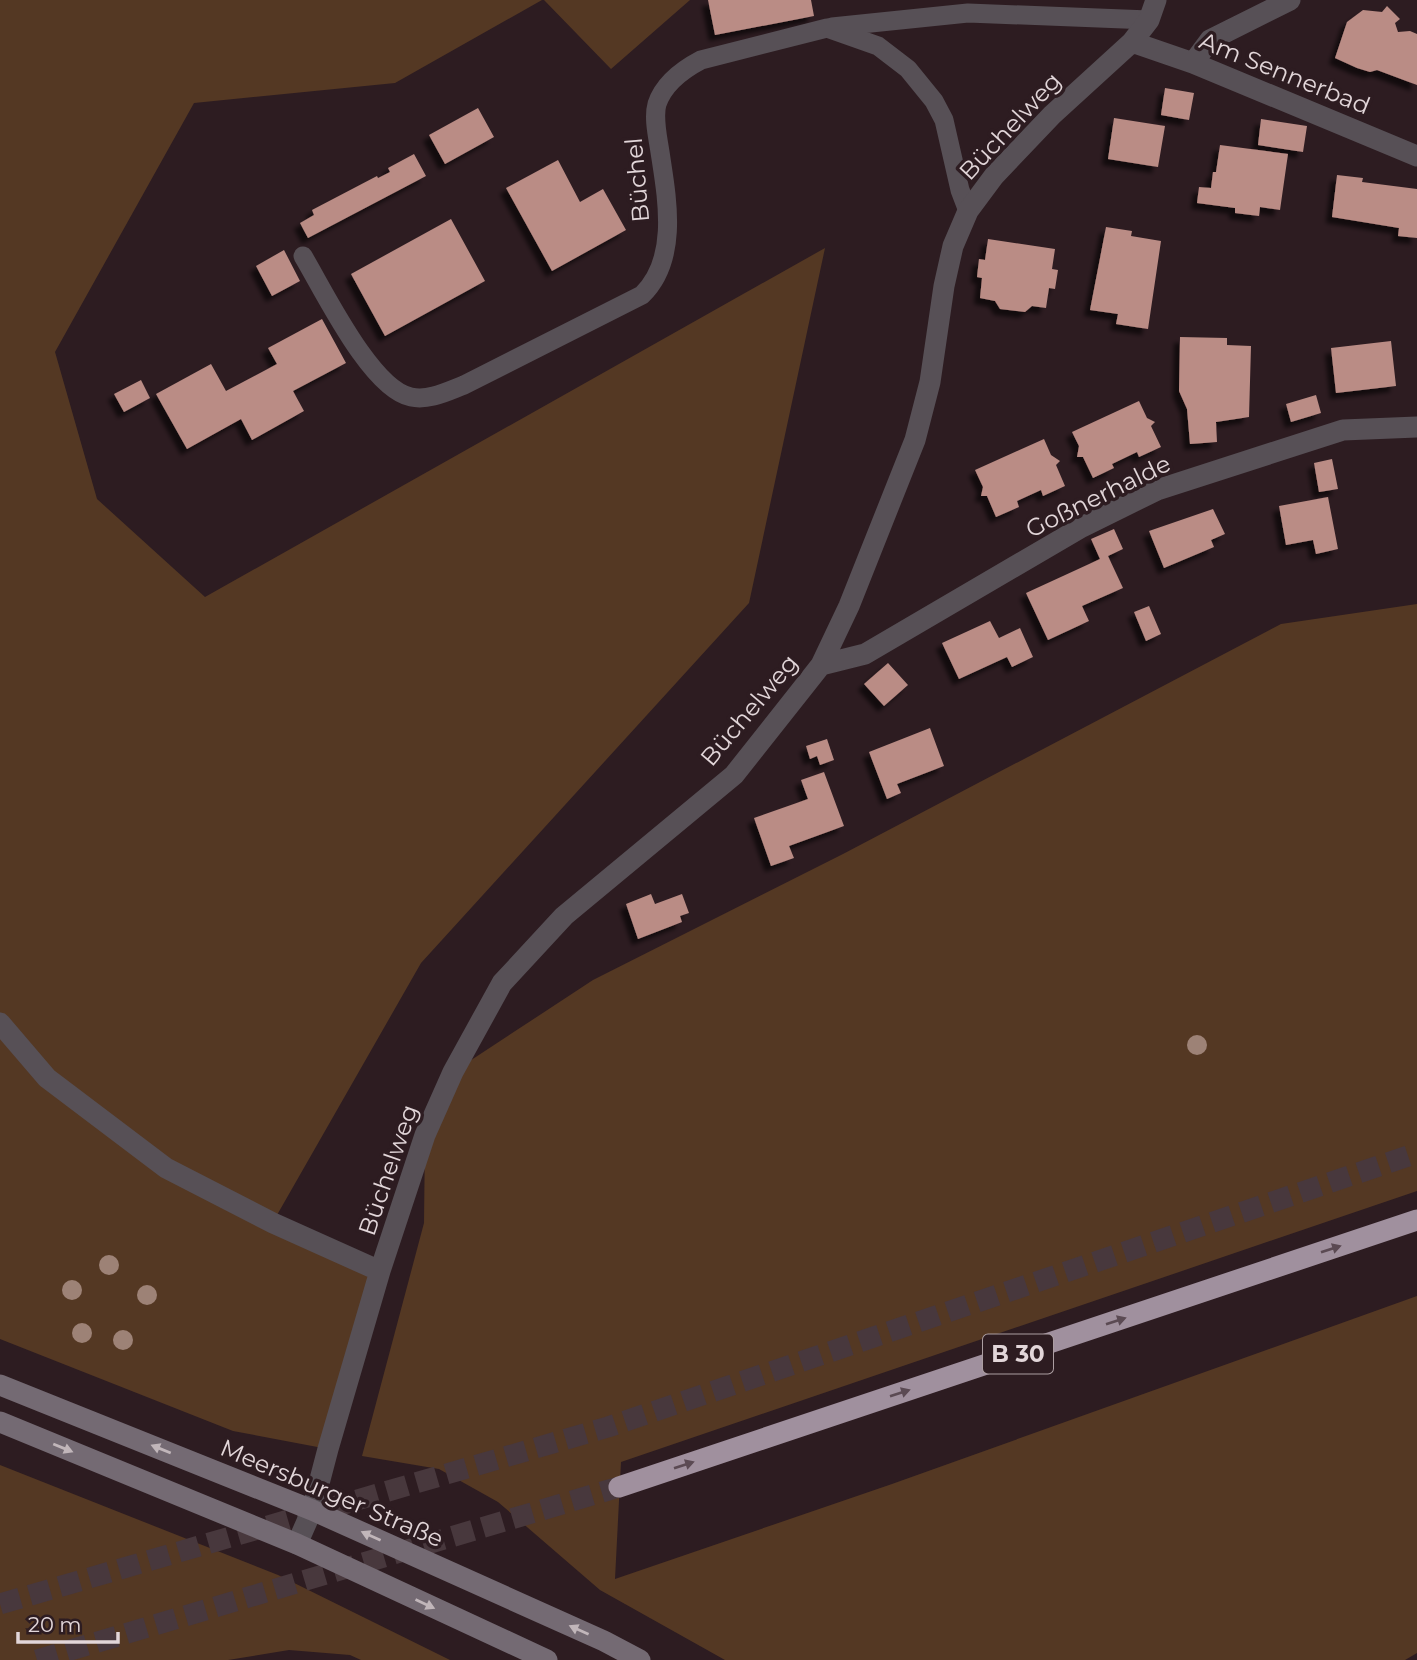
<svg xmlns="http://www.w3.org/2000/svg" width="1417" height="1660" font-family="Montserrat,sans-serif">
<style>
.green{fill:#543823}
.building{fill:#ba8c85;filter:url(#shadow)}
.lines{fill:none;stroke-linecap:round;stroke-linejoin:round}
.highway-tunnel{stroke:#48383d;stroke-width:21;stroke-dasharray:21 10;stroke-linecap:butt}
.lane{stroke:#575056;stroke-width:19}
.street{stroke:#575056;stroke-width:21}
.secondary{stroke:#746a73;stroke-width:21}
.highway{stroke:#a0909e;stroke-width:21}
.tree{fill:#9d8276}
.oneway{fill:#5b4a53}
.oneway2{fill:#c1b6ba}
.labels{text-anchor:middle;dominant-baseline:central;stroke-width:7;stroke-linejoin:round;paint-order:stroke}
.shield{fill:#2d1c21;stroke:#ac9ea2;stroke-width:2}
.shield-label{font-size:23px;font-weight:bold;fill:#e2d6d9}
.street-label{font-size:24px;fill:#e2d6d9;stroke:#2d1c21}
</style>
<defs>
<filter id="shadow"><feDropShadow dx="-6" dy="6" stdDeviation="2" flood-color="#0009"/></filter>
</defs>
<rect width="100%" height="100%" fill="#2d1c21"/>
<path class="green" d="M0,0H542L395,83L194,103L55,352L97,499L205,597L825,248L749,603L421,963L273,1222L380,1271L328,1449L233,1431L0,1339Z
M544,0H690L611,69Z
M1417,604V1191L621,1462L615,1579L892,1484L1417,1296V1653L1405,1660H725L600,1590L498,1502L439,1469L362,1456L424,1223L425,1135L453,1072L593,980L843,854L1281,624Z
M0,1465L278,1575L450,1660H361L350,1655L289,1650L228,1660H0Z"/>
<path class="building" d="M708,0H811L814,16L715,35Z
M1387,6L1400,19L1395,23L1398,32L1410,31L1417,34V85L1377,70L1370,72L1357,68L1335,58L1347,22L1363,10L1382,12Z
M1165,88L1194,93L1189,120L1161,115Z
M478,108L494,137L445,164L429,135Z
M1114,118L1165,126L1158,167L1108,159Z
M1261,119L1307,126L1303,152L1258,145Z
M1220,145L1288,154L1280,210L1260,207L1259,216L1235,213V208L1197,203L1199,187L1211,188L1213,172H1216Z
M414,154L426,176L308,238L300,223L314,215L312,210L377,176L378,178L390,172L388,168Z
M558,160L580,202L603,189L626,230L552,271L506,188Z
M1337,175L1363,178L1362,182L1417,189V238L1398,236L1399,228L1332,217Z
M451,219L485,281L385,336L351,274Z
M1106,227L1132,231L1131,236L1161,241L1148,329L1116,324L1118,314L1090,310Z
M988,239L1055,249L1052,269L1058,270L1055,289L1049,288L1046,308L1032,306L1025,312L1000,309L995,301L980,298L982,278L977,277L979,259L985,260Z
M284,250L300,281L272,296L256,266Z
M322,319L346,363L293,391L304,411L252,440L241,419L187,449L156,394L211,364L226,391L277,364L268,348Z
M1180,337L1227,338V345L1251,346L1249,417L1216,422L1217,442L1190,444L1187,409L1179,391Z
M1391,341L1396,386L1336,393L1331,348Z
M141,380L150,398L124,412L114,394Z
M1316,395L1321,413L1291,422L1286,404Z
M1139,401L1147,418L1155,422L1151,426L1161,447L1139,457L1137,452L1112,464L1114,468L1093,478L1083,457H1077L1079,446L1072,432Z
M1044,439L1051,455L1060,461L1056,465L1065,486L1043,496L1041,490L1017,501L1019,507L996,517L987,496H981L983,487L975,470Z
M1332,459L1338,489L1319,492L1314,463Z
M1328,497L1338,549L1316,554L1313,540L1286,545L1279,506Z
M1213,509L1225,534L1211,540L1214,547L1164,568L1149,531Z
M1114,529L1123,549L1108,556L1123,588L1082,606L1089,621L1048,640L1026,593L1100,559L1091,539Z
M1149,606L1161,634L1146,641L1134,612Z
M990,621L999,638L1020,628L1033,657L1012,667L1007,657L959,679L942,643Z
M888,663L908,685L884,706L864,684Z
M930,728L944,766L897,784L901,793L887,799L869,752Z
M827,739L834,760L820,765L817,756L810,759L806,746Z
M824,772L844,826L789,846L794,858L771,866L754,818L808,799L801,780Z
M651,894L655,904L682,894L689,913L680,916L682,922L638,939L626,904Z"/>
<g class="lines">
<path class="highway-tunnel" d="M0,1604L608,1427L1417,1153
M37,1660L619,1487"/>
<path class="lane" d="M832,27L968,13L1149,20
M303,256C324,291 371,389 411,397C429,401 448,391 464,385L642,295C679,259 667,198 660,152C658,138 653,118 657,104C664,83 682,70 701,60L827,28L878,46L908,69L934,101L944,120L960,190L968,211"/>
<path class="street" d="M1132,42L1193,63L1417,156
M1193,63L1210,40L1290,0
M821,665L865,654L1082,527L1157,490L1343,430L1417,427
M0,1023L47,1078L166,1168L273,1223L380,1271
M297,1544L312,1510L328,1449L380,1271L425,1135L453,1072L502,983L564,916L734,775L821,665L849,606L915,440L930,382L944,286L953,246L968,211L994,176L1052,115L1132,42L1149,20L1156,0"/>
<path class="secondary" d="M0,1385L312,1510L604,1641L640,1660
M0,1422L297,1544L547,1660"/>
<path class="highway" d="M619,1487L1417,1220"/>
</g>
<g class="tree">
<circle cx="1197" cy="1045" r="10"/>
<circle cx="109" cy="1265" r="10"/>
<circle cx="72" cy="1290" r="10"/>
<circle cx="147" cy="1295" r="10"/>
<circle cx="82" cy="1333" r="10"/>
<circle cx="123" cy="1340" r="10"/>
</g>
<defs><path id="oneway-solid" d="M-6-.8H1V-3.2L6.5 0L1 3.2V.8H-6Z" transform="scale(1.75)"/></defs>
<g class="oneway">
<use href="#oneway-solid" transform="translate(1331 1249) rotate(-18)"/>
<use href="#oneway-solid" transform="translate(1116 1321) rotate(-18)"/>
<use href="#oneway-solid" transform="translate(900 1393) rotate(-18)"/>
<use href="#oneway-solid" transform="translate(684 1465) rotate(-18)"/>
</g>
<g class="oneway2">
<use href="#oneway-solid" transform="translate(63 1448) rotate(22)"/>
<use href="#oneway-solid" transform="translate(161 1449) rotate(-158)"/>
<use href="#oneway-solid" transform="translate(371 1536) rotate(-156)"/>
<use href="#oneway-solid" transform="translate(425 1604) rotate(25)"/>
<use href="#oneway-solid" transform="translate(579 1630) rotate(-156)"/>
</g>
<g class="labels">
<rect class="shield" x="983" y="1334.5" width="70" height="39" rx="5"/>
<g class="shield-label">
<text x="1018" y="1354">B 30</text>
</g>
<g class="street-label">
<text transform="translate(1285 73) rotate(22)">Am Sennerbad</text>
<text transform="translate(1010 126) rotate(-47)">Büchelweg</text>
<text transform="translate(637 180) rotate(-95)">Büchel</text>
<text transform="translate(1098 496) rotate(-26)">Goßnerhalde</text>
<text transform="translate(749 710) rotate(-50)">Büchelweg</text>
<text transform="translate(388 1170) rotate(-71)">Büchelweg</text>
<text transform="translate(332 1493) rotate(23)">Meersburger Straße</text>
</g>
</g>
<path d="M18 1632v10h100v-10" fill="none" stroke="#e2d6d9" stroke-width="3.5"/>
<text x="28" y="1632" font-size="21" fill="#e2d6d9" stroke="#2d1c21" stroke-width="5" paint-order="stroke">20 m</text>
</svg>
